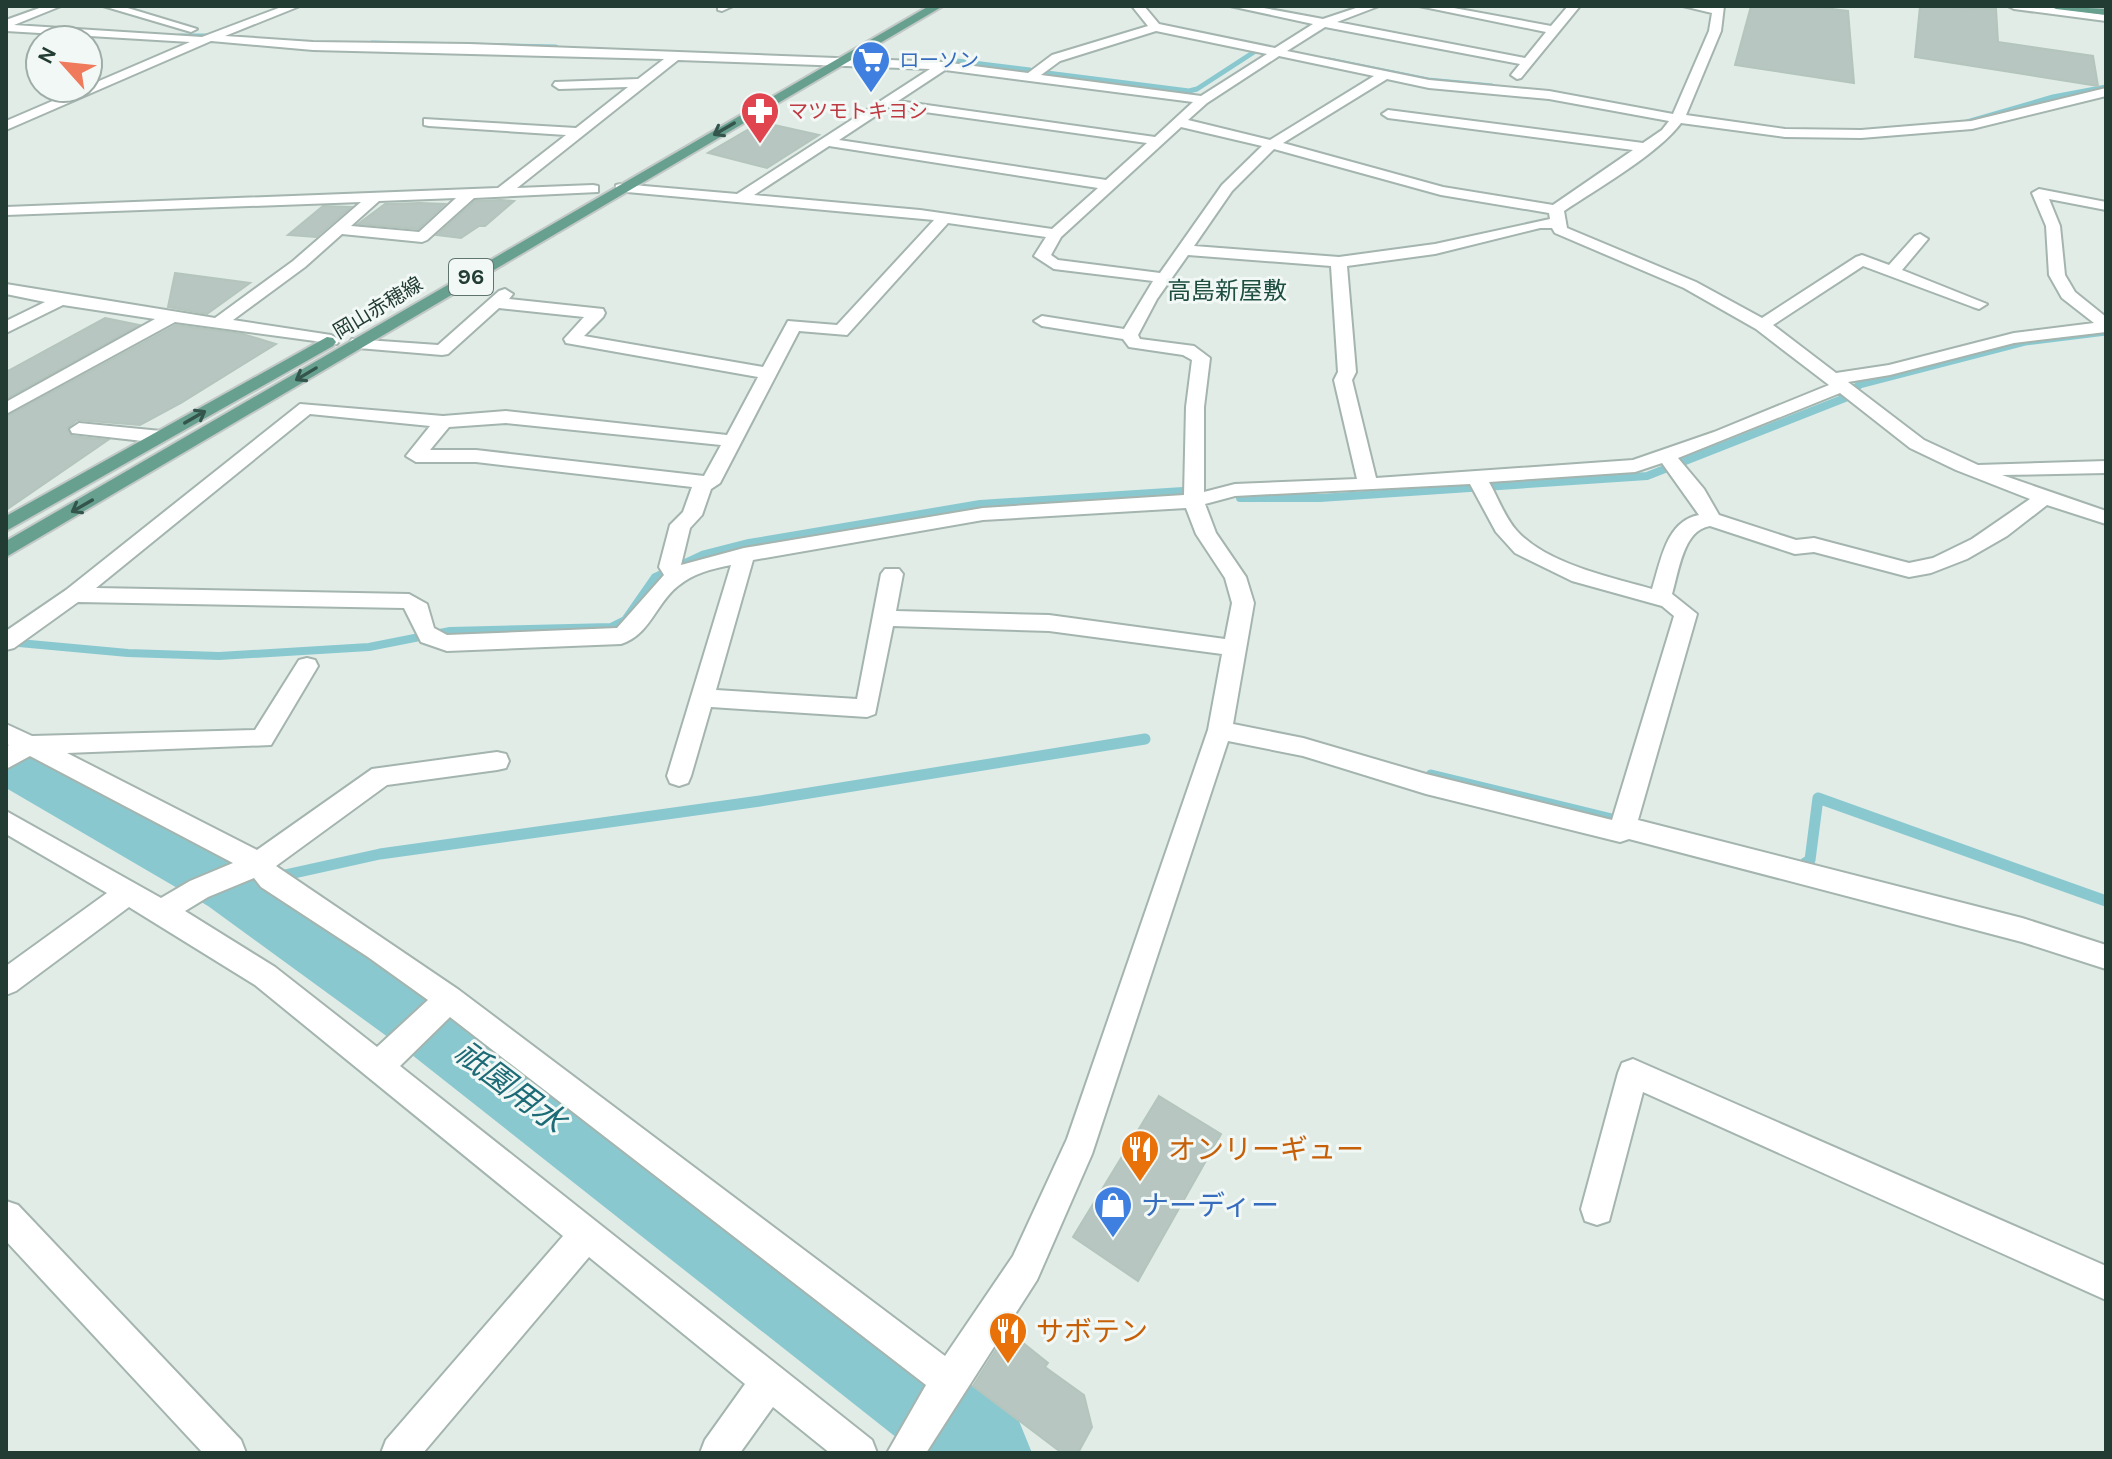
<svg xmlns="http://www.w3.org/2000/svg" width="2112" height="1459" font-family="Karla,'Noto Sans JP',sans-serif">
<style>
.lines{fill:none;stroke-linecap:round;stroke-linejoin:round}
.stream-far3{stroke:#8ac8d0;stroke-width:5}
.stream-far2{stroke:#8ac8d0;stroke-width:7}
.stream-far1{stroke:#8ac8d0;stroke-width:8}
.stream{stroke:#8ac8d0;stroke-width:11}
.river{fill:#8ac8d0;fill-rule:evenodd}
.building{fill:#b7c6c0;stroke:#b4c5bd;stroke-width:2}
.minor-casing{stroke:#a4b4ae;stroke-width:4}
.major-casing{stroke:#c1c8c6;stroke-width:4}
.minor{fill:#fff;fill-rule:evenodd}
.major{fill:#67a08f;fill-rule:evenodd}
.oneway{stroke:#33554b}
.labels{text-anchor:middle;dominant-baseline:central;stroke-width:6;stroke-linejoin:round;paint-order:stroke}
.far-shop-label{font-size:20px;fill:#366cbe;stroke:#f2f8f5;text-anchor:start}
.far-health-label{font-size:20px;fill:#be3a42;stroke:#f2f8f5;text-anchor:start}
.far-street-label{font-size:20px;fill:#223c34;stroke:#f2f8f5}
.shield{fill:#f2f8f5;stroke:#60746e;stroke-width:2}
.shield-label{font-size:22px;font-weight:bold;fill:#223c34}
.far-quarter-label{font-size:24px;fill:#1e4e40;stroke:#f2f8f5}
.near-food-label{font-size:28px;fill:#c56008;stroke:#f2f8f5;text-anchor:start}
.near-shop-label{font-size:28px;fill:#366cbe;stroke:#f2f8f5;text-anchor:start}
.near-water-label{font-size:32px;font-style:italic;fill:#1d6b77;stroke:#f2f8f5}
</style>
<rect width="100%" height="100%" fill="#e1ece7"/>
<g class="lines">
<path class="stream-far3" d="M180,36H207
M372,43L556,47
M1329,60L1428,80L1492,86
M957,61L1030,70
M1047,73L1189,91L1197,89L1254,52
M1967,122L2053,97L2106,87"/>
<path class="stream-far2" d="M1859,385L2025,342L2106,332"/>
<path class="stream-far1" d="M1240,498H1320L1647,476L1845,398L1861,383
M19,643L128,653L219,656L369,647L450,631L611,627L625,620L655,577L702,555L749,543L980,504L1183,491"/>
<path class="stream" d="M1431,775L1616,820
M1805,863L1810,860L1818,798L2106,901
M231,887L380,854L760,801L1145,739"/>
<path class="river" d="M6,737L27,744L254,868L457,1005L633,1130L1019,1421L1032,1453H916L407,1051L208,906L6,788Z"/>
</g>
<path class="building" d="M1751,6H1808L1848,11L1854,83L1735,65Z
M1920,6L1996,9L1998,42L2093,56L2098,86L1915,57Z
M761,122L819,135L767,168L708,153Z
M500,200L514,201L485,226H479L461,238L437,235L475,201Z
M420,203L445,204L418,229L358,224L385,204Z
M323,206L351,207L316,237L288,235Z
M175,273L250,283L207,314L168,307Z
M105,318L139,325L6,399V372Z
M176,325L243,334L276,344L181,403L140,425L77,420L67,428L72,436L108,440L6,510V417Z
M1159,1096L1221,1134L1138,1281L1073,1237Z
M1008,1331L1048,1363L1045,1367L1084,1395L1092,1427L1078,1453H1062L973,1386Z"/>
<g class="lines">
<g class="minor-casing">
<path id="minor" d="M45,6H61L14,25L202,37L284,6H300L225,36L313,42L469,44L943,62L1028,73L1052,55L1148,26L1132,6H1144L1159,24L1275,48L1313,24L1230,6H1253L1323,19L1362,6H1379L1337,22L1525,58L1546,32L1419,6H1443L1551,26L1568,6H1580L1521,78L1517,79L1511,75L1520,64L1325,27L1287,51L1429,80L1549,91L1673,114L1709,31L1712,13L1683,6H1724L1721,31L1686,115L1785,129L1861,130L1971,121L2106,88V96L1972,129L1861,138L1785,137L1681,123C1658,154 1598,188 1564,211L1567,228L1696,282L1762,318L1856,257L1862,255L1889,265L1915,236L1920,234L1928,239L1902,270L1987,304L1979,309L1973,307L1863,266L1773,325L1836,373L1889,365L2014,333L2094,323L2062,298L2049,275L2046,226L2032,193L2039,189L2106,202V210L2049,199L2060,226L2065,275L2075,292L2106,317V332L2014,343L1890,375L1848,382L1924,440L1978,465L2106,461V473L2002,475L2106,511V524L2047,505L2007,536L1967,559L1931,573L1909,577L1814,552L1795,554L1710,526C1683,530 1679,571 1672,594L1697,614L1638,820L2022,918L2106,945V969L2022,942L1629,839L1620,842L1426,794L1303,756L1228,741L1092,1154L1037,1280L926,1453H887L926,1385L450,1017L400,1066L872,1440L877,1453H830L773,1407L740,1453H700L705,1440L745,1384L589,1257L423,1453H381L386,1440L563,1236L255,985L129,907L16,991L6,995V966L107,893L6,834V811L161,898L190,881L233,863L30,756L6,769V747L9,745L6,744V724L32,736L255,730L299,660L307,658L315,660L318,666L271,745L67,753L257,850L372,769L497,752L506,754L509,761L506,768L497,770L387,785L276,866L459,990L945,1356L1013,1256L1067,1139L1208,730L1222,654L1049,631L893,626L875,714L867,717L711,707L691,776L688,783L679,786L670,783L667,776L731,565C711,569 694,573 678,586C656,603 650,635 621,644L447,651L421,642L404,608L78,602L14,648L6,650V631L66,590L300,404L443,416L506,411L727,435L758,377L566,343L564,339L584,317L499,308L448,354L442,355L358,348L349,343L352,339L438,345L499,291L505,289L513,294L509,299L603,309L605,313L603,317L584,336L763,367L788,321L837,325L934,220L616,191V185L621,184L737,194L930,69L678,60L517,188L593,185L598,186V192L474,198L427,240L422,242L342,234L305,267L233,320L331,335L340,340L337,344L175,322L6,414V402L155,319L63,305L6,333V321L45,302L6,294V284L215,318L293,261L361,202L6,215V207L498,188L566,135L429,126L424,125V119L576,128L628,87L559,89L553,85L555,82L638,79L664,59L313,50L211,41L6,130V121L190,42L6,31V20ZM1156,31L1267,54L1201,96L1041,75L1060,61ZM1279,56L1374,76L1270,140L1188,120L1207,103ZM945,70L1193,102L1155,137L898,101ZM1387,79L1429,88L1549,99L1669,121L1662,130L1643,143L1388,110L1382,114L1388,118L1633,150L1553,205L1443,187L1283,143ZM889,107L1147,143L1106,180L839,140ZM1181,127L1262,146L1222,185L1160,273L1058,260L1051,255L1061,237ZM829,146L1098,188L1052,229L920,210L754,195ZM1274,149L1441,195L1549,213L1550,219L1435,244L1339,257L1194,246L1232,191ZM456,198L419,232L351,226L379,201ZM948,223L1046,237L1034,256L1054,269L1153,281L1124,329L1042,316L1034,321L1042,326L1123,339L1129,347L1183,355L1192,360L1186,407L1184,495L983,508L744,548L681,565L690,528L702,515L711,489L720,483L799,331L847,335ZM1540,228H1552L1555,233L1684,288L1756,329L1829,385L1714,432L1633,460L1376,478L1352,380L1356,372L1347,266L1435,254ZM1188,255L1331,266L1338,372L1334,380L1357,479L1235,484L1204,492V407L1210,358L1194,346L1140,339L1138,335L1157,299ZM1840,393L1910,448L1956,470L2030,499L1972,539L1933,558L1909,563L1814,538L1796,540L1719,515L1704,489L1678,458ZM310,414L430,426L406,456L416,462H476L692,487L683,512L670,525L659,567L664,575L617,628L447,635L434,628L427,604L409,594L96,588ZM506,423L721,445L704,476L476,450H430L449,427ZM1662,463L1699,515C1666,521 1661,561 1652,589C1610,577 1547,564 1517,531C1505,518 1498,498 1489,482L1635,472ZM1470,484L1496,532L1515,553L1572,581L1662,606L1674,616L1612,820L1426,774L1303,738L1233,724L1254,603L1246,577L1216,533L1205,504L1235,496ZM1186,508L1196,534L1225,578L1232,603L1225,639L1049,615L896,611L903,574L899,569H885L881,574L857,699L716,690L753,560L983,520ZM254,878L261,887L368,957L428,1000L377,1047L275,967L185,911L208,897Z
M103,6H121L197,29L191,32Z
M718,6H733L722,11L718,10Z
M2008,6H2039L2106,15V21L2014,9Z
M79,423L161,431L170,437L161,443L72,433L70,429Z
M1633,1059L2106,1266V1300L1643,1092L1609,1221L1597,1225L1585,1221L1581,1209L1618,1073L1622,1063Z
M6,1201L18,1205L241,1440L246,1453H203L6,1241Z"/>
</g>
<g class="major-casing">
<path id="major" d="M929,6H943L6,557V541Z
M2050,6L2106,9V15L2056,9Z
M327,337L333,338L336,342L333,346L6,531V516Z"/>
</g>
<use href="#minor" class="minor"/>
<use href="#major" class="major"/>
</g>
<defs><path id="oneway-shaft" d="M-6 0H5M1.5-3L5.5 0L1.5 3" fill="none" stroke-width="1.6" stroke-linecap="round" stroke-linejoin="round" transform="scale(2)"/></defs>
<g class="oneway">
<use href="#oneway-shaft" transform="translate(724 129) rotate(150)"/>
<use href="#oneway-shaft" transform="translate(306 374) rotate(149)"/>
<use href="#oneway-shaft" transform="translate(195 417) rotate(-30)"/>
<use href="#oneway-shaft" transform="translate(82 506) rotate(150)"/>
</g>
<defs>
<g id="supermarket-pin" transform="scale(2)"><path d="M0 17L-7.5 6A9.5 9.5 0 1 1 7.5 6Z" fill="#3f7fe0" stroke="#f2f8f5"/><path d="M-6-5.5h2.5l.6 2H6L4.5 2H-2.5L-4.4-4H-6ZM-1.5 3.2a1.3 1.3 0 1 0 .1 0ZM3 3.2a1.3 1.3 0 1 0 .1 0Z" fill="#fff"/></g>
<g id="pharmacy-pin" transform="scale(2)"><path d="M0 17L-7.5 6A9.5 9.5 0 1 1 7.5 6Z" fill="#e0444e" stroke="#f2f8f5"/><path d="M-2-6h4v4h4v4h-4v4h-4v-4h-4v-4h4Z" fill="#fff"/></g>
<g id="restaurant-pin" transform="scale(2)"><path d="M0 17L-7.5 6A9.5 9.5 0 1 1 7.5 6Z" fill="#e8710a" stroke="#f2f8f5"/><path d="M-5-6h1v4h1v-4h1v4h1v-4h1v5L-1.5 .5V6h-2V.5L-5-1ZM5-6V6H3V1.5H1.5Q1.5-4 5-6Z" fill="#fff"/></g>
<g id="shop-pin" transform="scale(2)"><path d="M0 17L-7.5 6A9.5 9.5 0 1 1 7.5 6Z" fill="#3f7fe0" stroke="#f2f8f5"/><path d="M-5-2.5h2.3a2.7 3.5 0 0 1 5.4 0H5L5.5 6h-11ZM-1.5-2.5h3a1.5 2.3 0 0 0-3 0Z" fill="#fff"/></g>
</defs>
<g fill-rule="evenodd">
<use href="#supermarket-pin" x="871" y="60"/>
<use href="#pharmacy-pin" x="760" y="111"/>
<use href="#restaurant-pin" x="1140" y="1149"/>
<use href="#shop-pin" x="1113" y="1205"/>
<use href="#restaurant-pin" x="1008" y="1331"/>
</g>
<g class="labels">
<g class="far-shop-label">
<text x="899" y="60">ローソン</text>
</g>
<g class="far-health-label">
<text x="788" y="111">マツモトキヨシ</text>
</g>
<g class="far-street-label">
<text transform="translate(378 308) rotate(-31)">岡山赤穂線</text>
</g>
<rect class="shield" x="449" y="259" width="44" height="36" rx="6"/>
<g class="shield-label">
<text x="471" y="277">96</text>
</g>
<g class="far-quarter-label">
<text x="1227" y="291">高島新屋敷</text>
</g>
<g class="near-food-label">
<text x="1168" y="1149">オンリーギュー</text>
<text x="1036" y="1331">サボテン</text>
</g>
<g class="near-shop-label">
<text x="1141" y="1205">ナーディー</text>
</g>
<g class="near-water-label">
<text transform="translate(510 1087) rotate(37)">祇園用水</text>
</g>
</g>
<rect width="2112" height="1459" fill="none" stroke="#223c34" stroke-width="16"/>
<g transform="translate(64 64) rotate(297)"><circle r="38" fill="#f2f8f5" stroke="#9fada8" stroke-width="2"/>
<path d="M0-6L14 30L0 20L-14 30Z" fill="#ef7a5c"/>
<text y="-12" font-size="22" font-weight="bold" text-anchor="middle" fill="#223c34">N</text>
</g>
</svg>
